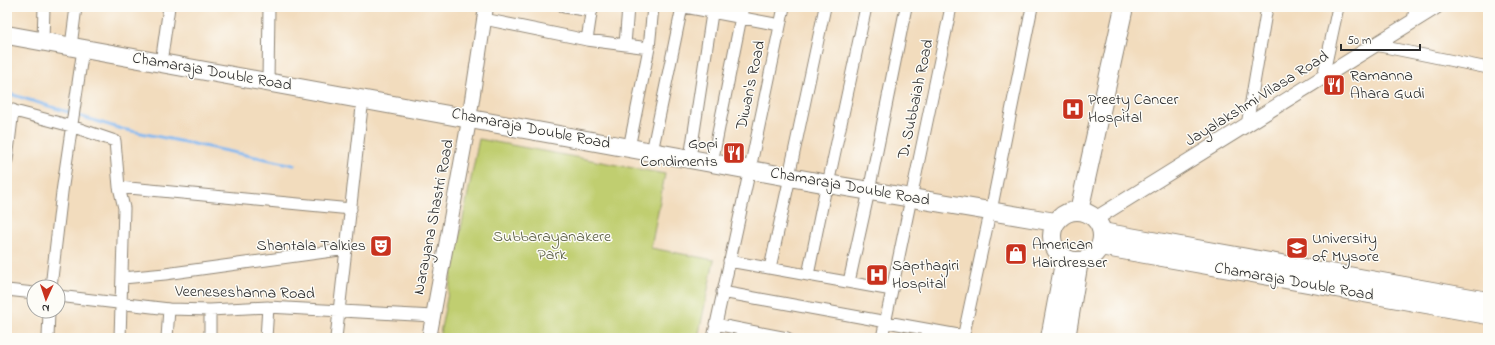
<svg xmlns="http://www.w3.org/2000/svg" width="1495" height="345" font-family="'Indie Flower',sans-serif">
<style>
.green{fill:#c0ce70;stroke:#767c4e}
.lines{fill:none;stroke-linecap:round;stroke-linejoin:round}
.stream{stroke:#81b7f0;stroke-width:3}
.minor-casing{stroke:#8e8474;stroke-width:13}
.tertiary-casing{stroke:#8e8474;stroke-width:16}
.secondary-casing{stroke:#8e8474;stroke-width:18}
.primary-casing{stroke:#8e8474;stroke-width:20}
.minor{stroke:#fff;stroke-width:11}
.tertiary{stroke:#fff;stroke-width:14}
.secondary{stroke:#fff;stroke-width:16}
.primary{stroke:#fff;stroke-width:18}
.labels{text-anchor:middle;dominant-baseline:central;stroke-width:3;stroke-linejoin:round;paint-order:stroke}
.street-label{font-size:16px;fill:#2b2b2b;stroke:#fdfcf7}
.poi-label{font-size:16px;fill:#2b2b2b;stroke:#fdfcf7;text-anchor:start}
.park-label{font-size:16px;fill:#585c40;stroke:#fdfcf7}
</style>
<rect width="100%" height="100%" fill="#fdfcf7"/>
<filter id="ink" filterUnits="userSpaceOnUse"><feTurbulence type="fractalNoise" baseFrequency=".025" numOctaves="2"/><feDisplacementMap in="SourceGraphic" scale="8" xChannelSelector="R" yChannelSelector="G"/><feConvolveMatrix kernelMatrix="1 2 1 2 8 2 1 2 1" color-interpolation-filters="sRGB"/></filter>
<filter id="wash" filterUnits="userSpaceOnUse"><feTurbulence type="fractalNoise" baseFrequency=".012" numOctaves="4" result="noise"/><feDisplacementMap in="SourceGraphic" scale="16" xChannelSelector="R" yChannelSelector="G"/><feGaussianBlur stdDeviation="0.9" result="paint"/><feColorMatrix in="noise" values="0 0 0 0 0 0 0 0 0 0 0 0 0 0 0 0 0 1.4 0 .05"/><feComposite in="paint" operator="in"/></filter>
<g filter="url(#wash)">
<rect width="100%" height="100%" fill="#f2dcbd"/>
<!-- green -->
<path class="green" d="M479,139L665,174L651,248L714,260L698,338H439Z"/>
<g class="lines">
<!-- stream -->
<path class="stream" d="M7,93L71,113
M76,115L122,129L294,165"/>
</g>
</g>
<g filter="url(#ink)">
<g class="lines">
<!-- minor casing -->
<g class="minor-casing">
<path id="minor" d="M564,7L592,11
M685,7L780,25
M484,19L587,40L649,48
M1413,22L1415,7
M587,40L592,7
M43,41L44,7
M625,45L628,7
M1375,45L1488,68
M71,46L76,7
M161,63L169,7
M1323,77L1338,7
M268,82L269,7
M7,109L71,126L115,141L119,187L124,208L120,338
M1247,125L1267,7
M629,148L649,48L653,7
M652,152L682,7
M690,158L713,7
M7,160L13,110
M712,163L743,7
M750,169L784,7
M789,176L825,7
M828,184L866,7
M119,187L351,209
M869,191L906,7
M911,198L951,7
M991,211L1032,7
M729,261L892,290
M770,268L788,186
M808,275L825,192
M123,278L165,274L347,249
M849,282L867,200
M51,287L62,192L82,56
M7,290L34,293
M722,292L964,336
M58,296L169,309L210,310L268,307L433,316
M715,324L787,338
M48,338L49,311
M167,338L169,309
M210,338V310
M266,338L268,307
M336,338L362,107
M713,338L748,178
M882,338L909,208
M963,338L988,222"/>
</g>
<!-- tertiary casing -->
<g class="tertiary-casing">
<path id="tertiary" d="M1095,219L1436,7
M429,338L468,126L486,7"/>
</g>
<!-- secondary casing -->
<g class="secondary-casing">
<path id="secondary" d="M1102,231L1488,300
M1100,247L1488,316"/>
</g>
<!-- primary casing -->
<g class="primary-casing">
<path id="primary" d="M7,35L828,184L1055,222
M1052 236a25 25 0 1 1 50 0a25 25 0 1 1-50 0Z
M1079,211L1124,7
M1050,338L1065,258
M1066,338L1079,261"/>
</g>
<!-- minor -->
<use href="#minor" class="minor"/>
<!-- tertiary -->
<use href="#tertiary" class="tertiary"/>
<!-- secondary -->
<use href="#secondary" class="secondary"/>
<!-- primary -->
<use href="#primary" class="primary"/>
</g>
</g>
<!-- icons -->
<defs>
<g id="restaurant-square" transform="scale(1.15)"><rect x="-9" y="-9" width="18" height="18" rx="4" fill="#c8321e" stroke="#fdfcf7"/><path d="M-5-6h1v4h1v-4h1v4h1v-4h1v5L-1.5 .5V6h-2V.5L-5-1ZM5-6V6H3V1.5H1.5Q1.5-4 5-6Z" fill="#fff"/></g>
<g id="hospital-square" transform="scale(1.15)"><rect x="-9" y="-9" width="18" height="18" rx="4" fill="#c8321e" stroke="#fdfcf7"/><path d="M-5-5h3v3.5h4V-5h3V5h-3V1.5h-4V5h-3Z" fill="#fff"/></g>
<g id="theatre-square" transform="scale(1.15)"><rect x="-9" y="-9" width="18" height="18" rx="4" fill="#c8321e" stroke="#fdfcf7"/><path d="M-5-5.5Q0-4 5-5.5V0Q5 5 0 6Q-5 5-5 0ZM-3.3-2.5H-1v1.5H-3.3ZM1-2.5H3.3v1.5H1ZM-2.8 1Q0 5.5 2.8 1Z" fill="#fff"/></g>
<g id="university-square" transform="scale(1.15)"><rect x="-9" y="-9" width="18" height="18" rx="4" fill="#c8321e" stroke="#fdfcf7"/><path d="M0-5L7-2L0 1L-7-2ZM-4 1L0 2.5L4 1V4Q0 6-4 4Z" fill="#fff"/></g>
<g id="shop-square" transform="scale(1.15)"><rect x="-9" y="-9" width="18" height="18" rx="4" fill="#c8321e" stroke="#fdfcf7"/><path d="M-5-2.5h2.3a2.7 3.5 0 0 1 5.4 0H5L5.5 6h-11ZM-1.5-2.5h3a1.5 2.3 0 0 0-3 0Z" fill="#fff"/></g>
</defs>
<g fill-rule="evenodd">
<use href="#restaurant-square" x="1334" y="85"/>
<use href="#hospital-square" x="1073" y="109"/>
<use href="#restaurant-square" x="734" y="153"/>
<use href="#theatre-square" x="381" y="246"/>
<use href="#university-square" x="1297" y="248"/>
<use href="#shop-square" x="1016" y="254"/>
<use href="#hospital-square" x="877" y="275"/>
</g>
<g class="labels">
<!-- street labels -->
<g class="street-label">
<text transform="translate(212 72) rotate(10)">Chamaraja Double Road</text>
<text transform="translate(751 85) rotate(-78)">Diwan's Road</text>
<text transform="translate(916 99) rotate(-78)">D. Subbaiah Road</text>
<text transform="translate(1257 99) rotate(-32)">Jayalakshmi Vilasa Road</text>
<text transform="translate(531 129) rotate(11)">Chamaraja Double Road</text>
<text transform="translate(850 187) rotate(10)">Chamaraja Double Road</text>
<text transform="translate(434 217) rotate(-79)">Narayana Shastri Road</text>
<text transform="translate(1294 282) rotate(10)">Chamaraja Double Road</text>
<text transform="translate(245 293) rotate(1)">Veeneseshanna Road</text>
</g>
<!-- poi labels -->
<g class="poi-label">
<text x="1350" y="76">Ramanna<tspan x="1350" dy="18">Ahara Gudi</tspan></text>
<text x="1088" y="100">Preety Cancer<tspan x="1088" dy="18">Hospital</tspan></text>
<text x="718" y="144" text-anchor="end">Gopi<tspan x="718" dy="18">Condiments</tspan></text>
<text x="1312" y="239">University<tspan x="1312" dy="18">of Mysore</tspan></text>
<text x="1032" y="245">American<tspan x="1032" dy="18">Hairdresser</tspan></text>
<text x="366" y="246" text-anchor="end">Shantala Talkies</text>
<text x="892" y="266">Sapthagiri<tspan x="892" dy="18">Hospital</tspan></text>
</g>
<!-- park labels -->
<g class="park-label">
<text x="552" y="237">Subbarayanakere<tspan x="552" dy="18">Park</tspan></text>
</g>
</g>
<!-- margin -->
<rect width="1495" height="345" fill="none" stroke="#fdfcf7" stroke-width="24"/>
<!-- north arrow -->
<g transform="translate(46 299) rotate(183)"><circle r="19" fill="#fdfcf7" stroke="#a9a8a5"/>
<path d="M0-3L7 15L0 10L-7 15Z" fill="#c8321e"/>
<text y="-6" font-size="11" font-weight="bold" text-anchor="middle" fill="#2b2b2b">N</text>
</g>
<!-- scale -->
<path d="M1341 44v6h79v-6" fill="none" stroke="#2b2b2b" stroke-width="2"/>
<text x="1347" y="44" font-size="12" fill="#2b2b2b" stroke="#fdfcf7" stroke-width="3" paint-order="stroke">50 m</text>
</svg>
